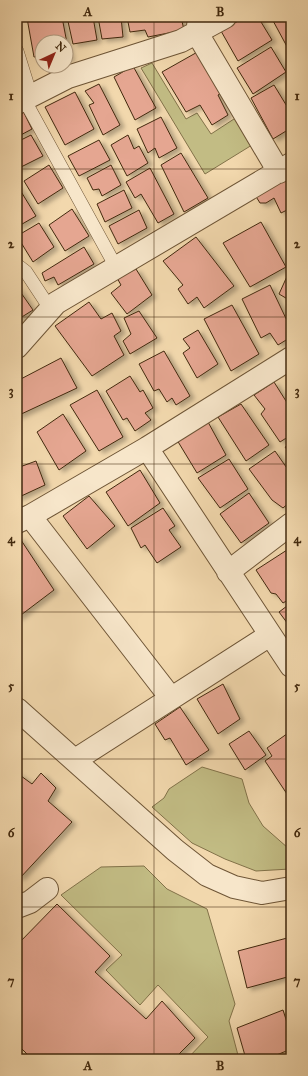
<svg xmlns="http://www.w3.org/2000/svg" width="308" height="1076" font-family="'IM FELL Great Primer',serif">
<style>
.green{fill:#c2bc84;stroke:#827249}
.building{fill:#e5a691;stroke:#42290e;filter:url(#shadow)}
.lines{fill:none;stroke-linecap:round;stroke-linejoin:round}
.service-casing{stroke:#6e5536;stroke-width:14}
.minor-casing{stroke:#6e5536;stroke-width:24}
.service{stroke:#f7e6ca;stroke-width:13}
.minor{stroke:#f7e6ca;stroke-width:22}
.grid{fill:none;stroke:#42290e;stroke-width:1;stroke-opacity:0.55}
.neatline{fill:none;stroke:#42290e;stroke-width:1.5}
.grid-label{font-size:13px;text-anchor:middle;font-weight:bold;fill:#42290e}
</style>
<defs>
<filter id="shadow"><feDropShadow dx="4.5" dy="2.5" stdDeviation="2" flood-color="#0004"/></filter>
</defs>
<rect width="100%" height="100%" fill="#f2d8ad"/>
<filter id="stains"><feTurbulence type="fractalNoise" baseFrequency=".005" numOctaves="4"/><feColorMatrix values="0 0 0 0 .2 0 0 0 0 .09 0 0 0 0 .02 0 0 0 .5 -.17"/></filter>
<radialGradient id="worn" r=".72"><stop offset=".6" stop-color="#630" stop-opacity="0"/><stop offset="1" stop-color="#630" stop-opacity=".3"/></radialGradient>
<!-- green -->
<path class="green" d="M152,63L186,119L197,113L211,134L237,117L252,145L205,174L141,68Z
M202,767L242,779L249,803L263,826L288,848L291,846L290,869L256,871L225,859L192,843L152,807L164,798L169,789Z
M144,866L167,889L207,909L235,1004L229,1021L239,1059H187L208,1037L158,985L140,1005L106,970L122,955L61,895L101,867Z"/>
<!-- building -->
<path class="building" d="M34,17H62L70,59L66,60V42H42V61L41,56L34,57L27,18Z
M67,17H93L97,40L73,44Z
M98,17H121L123,37L102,39Z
M127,17H181L184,30L148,37L145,30L130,32Z
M245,17H258L272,40L238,61L221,31Z
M271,17H291V54Z
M271,47L286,72L253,94L237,68Z
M201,50L225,91L218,95L228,115L212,125L200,105L186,112L162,72Z
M133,66L156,108L135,120L114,77Z
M99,84L120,125L103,135L89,105L94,103L85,91Z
M274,85L291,113V128L273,139L251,98Z
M75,92L94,129L65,145L45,107Z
M23,111L32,129L17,137V115Z
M161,117L177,148L159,158L155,148L148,153L137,129Z
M31,135L43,156L17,169V142Z
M128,135L134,149L139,146L148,163L127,176L111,145Z
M99,140L110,160L79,176L68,156Z
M181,153L208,198L184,212L161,165Z
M49,165L63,188L38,204L24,181Z
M111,165L121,185L102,196L99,189L93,190L87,178Z
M150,168L174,214L158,223L141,194L135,198L126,182Z
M291,178V208L281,213L274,198L266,203H260L255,195Z
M17,185L36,216L17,227Z
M124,190L132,208L105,222L97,204Z
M72,209L89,236L65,251L49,225Z
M139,210L147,228L118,244L109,226Z
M261,222L286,267L250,287L223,243Z
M39,223L54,247L33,262L17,236Z
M196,237L234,286L204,308L197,297L188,304L178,289L183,285L163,261Z
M84,247L94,264L58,285L54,277L45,281L42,273Z
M136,269L152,295L127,314L111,293L121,285L117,278Z
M289,272L291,273V301L279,294Z
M270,285L291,329V337L278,345L270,333L261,338L242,299Z
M17,287L33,310L17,320Z
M89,302L101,319L112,313L121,331L114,336L124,355L92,376L55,326Z
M232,305L259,354L231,371L204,319Z
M139,311L157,338L130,354L123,341L131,334L124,318Z
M198,330L218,364L197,378L183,353L190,348L183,339Z
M164,351L190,396L176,405L172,398L167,402L159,389L154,391L139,364Z
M61,358L77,388L17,416V381Z
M130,376L140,392L143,390L153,408L145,413L151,420L135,431L127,418L123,420L106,391Z
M274,382L291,409V435L280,442L261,414L265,409L254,395Z
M97,390L123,437L99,451L70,405Z
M241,404L269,445L246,461L218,417Z
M63,414L86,451L59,470L37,432Z
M208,422L226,455L197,473L177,440Z
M291,444V455L285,447Z
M275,451L291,474V501L283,508L272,500L249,469Z
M229,459L248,489L220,508L198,478Z
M36,461L45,485L17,498V468Z
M140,470L160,503L128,526L106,492Z
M249,493L269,523L241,543L220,514Z
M89,496L115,526L87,549L63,516Z
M163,508L175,526L169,530L181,547L157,563L145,545L141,548L131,528Z
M19,537L54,590L17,618V538Z
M287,550L291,557V598L283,603L276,594L271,593L256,570Z
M291,603V628L279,612Z
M223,684L240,719L218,734L197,699Z
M180,707L209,750L186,765L170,738L165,740L155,724Z
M249,731L266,755L245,770L229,744Z
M291,731V800L265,761L272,756L267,748Z
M17,773L32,784L41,773L56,788L48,801L72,822L20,878L17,876Z
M57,904L110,956L95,972L146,1019L162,1001L195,1038L174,1059H32L17,1044V945Z
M291,937V976L247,988L238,951Z
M283,1010L291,1035V1049L267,1059H246L237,1028Z"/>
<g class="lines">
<!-- service casing -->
<g class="service-casing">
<path id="service" d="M17,51L31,96
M24,99L116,267
M17,265L26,272L51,310"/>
</g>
<!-- minor casing -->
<g class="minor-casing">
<path id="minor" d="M199,19L197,33L279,172
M17,103L68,77L181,41L225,17
M17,347L56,303L291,164
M147,448L291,666
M30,516L171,698
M17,522L30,516L147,448L291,358
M228,572L291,524
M17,709L175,850L207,875L234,887L262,893L291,888
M75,760L270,635
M17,907L30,902L47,889"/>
</g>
<!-- service -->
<use href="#service" class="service"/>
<!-- minor -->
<use href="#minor" class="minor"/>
</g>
<!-- grid -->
<path class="grid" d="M154,17V1059M17,169H291M17,317H291M17,464H291M17,612H291M17,759H291M17,907H291"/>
<!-- margin -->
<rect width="308" height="1076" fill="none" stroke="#f2d8ad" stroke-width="44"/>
<!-- north arrow -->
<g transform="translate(54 54) rotate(44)"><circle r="19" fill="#f7e6ca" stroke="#af9a7f"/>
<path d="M0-3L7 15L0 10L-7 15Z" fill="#8f2418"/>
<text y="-6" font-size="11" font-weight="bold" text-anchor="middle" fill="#42290e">N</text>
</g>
<rect x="22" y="22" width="264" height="1032" class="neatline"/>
<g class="grid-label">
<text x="88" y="16">A</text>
<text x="220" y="16">B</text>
<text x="11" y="100">1</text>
<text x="297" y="100">1</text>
<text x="11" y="248">2</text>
<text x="297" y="248">2</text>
<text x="11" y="395">3</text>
<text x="297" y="395">3</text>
<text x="11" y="543">4</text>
<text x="297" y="543">4</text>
<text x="11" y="690">5</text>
<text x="297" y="690">5</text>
<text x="11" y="837">6</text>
<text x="297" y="837">6</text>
<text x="11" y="985">7</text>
<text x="297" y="985">7</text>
<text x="88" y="1070">A</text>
<text x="220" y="1070">B</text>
</g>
<rect width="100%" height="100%" filter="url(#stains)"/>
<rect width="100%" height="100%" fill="url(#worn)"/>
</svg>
